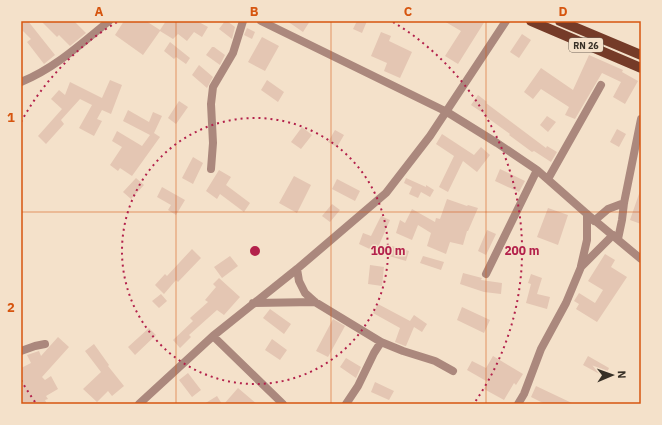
<svg xmlns="http://www.w3.org/2000/svg" width="662" height="425" font-family="'IBM Plex Sans',sans-serif">
<style>
.building{fill:#e4c6b3}
.lines{fill:none;stroke-linecap:round;stroke-linejoin:round}
.street{stroke:#ab887d;stroke-width:8}
.primary{stroke:#753b28;stroke-width:10}
.grid{fill:none;stroke:#d6550f;stroke-width:1;stroke-opacity:0.55}
.ring{fill:none;stroke:#b3214b;stroke-width:2;stroke-dasharray:2 4}
.labels{text-anchor:middle;dominant-baseline:central;stroke-width:3;stroke-linejoin:round;paint-order:stroke}
.shield{fill:#f4e1ca;stroke:#706558;stroke-width:1}
.shield-label{font-size:9px;font-weight:bold;fill:#373027}
.centre{fill:#b3214b;stroke:#f4e1ca;stroke-width:2}
.ring-label{font-size:12px;text-anchor:middle;font-weight:bold;fill:#b3214b;stroke:#f4e1ca;stroke-width:3;stroke-linejoin:round;paint-order:stroke}
.neatline{fill:none;stroke:#d6550f;stroke-width:1.5}
.grid-label{font-size:13px;text-anchor:middle;font-weight:bold;fill:#d6550f}
</style>
<rect width="100%" height="100%" fill="#f4e1ca"/>
<!-- building -->
<path class="building" d="M24,21H28L55,55L44,64L27,42L31,39L21,29V24Z
M41,21H74L86,33L70,46L59,35L57,37Z
M124,21H146L160,30L166,21H197L208,27L202,37L194,32L187,41L178,34L173,39L160,31L143,55L115,35Z
M225,21H227L235,27L232,39L219,29Z
M287,21H310L303,32Z
M357,21H367L362,33L353,29Z
M444,21H485L458,64L445,56L461,31Z
M247,28L255,32L252,39L244,35Z
M381,32L391,36L389,41L412,52L400,78L384,71L387,63L371,56Z
M522,34L531,40L519,58L510,52Z
M262,37L279,46L265,71L248,62Z
M170,42L190,58L186,64L176,57L174,59L164,51Z
M212,47H214L225,55L220,65L206,55Z
M589,55L623,70L622,72L638,81L625,104L613,97L621,82L602,73L575,119L565,115L569,107L541,89L533,99L524,92L541,68L573,90Z
M199,65L213,77L207,88L192,75Z
M110,80L122,85L111,114L102,110L97,119L102,121L94,136L79,128L92,105L80,99L61,120L64,124L46,144L38,136L62,109L51,99L59,90L65,95L70,82L102,98Z
M267,80L284,92L278,102L261,90Z
M478,95L487,102L486,103L546,148L547,146L557,152L551,162L534,151L532,152L509,135L510,134L485,116L486,115L471,105Z
M179,101L188,107L176,124L168,118Z
M128,110L149,122L153,112L162,116L154,133L160,137L132,176L120,168L118,171L110,165L122,147L112,141L117,131L142,146L150,135L123,121Z
M547,116L556,122L548,132L540,125Z
M302,127L312,135L301,149L291,142Z
M617,129L626,134L619,147L610,142Z
M335,130L344,135L337,147L328,142Z
M442,134L474,155L481,147L490,155L477,172L463,161L448,192L439,187L454,156L436,144Z
M193,157L203,163L193,184L182,178Z
M500,169L525,181L519,192L495,181Z
M219,170L231,177L226,185L250,203L244,212L220,194L217,199L206,191Z
M294,176L311,185L297,213L279,203Z
M136,178L144,185L131,199L123,192Z
M406,178L426,187V185L434,190L430,197L421,192L418,198L409,194L412,187L404,183Z
M337,179L360,191L355,201L332,189Z
M162,187L185,200L176,215L168,210L171,205L157,197Z
M640,191H641V224L630,220Z
M447,199L467,206L468,205L478,208L468,231H467L463,245L450,242L446,254L427,246L431,233L418,225L412,240L396,233L400,220L405,223L412,209L435,222L436,218L440,219Z
M332,204L340,210L330,222L322,216Z
M548,208L568,215L558,245L537,237Z
M381,216L390,220L376,252L359,244L363,233L371,236Z
M487,230L496,234L486,255L478,251Z
M392,246L409,251L406,261L389,256Z
M192,249L201,258L178,282L176,280L164,294L155,285L165,274L167,276Z
M605,254L615,260L611,267L627,277L597,322L576,309L579,304L574,301L579,293L595,303L603,290L588,281Z
M230,256L238,266L222,278L214,267Z
M423,256L444,262L441,270L420,263Z
M370,265L384,267L382,286L368,284Z
M463,273L482,278L481,280L502,283L501,294L484,292L460,284Z
M531,274L542,278L537,294L550,297L547,309L526,303L531,284L528,283Z
M219,278L240,297L224,315L217,310L189,335L191,337L180,348L173,340L193,321L190,318L208,302L205,300L216,287L213,284Z
M161,294L167,301L159,308L152,301Z
M378,304L410,321L414,315L427,324L422,332L414,327L406,346H405L395,342L400,328L373,313Z
M462,307L490,320L484,333L457,320Z
M270,309L291,324L284,334L263,318Z
M333,319L345,326L328,357L316,351Z
M149,328L156,335L135,355L128,347Z
M58,337L69,347L42,377L45,380L51,376L58,389L46,396L48,399L45,400L47,404H21V368L31,363L27,355L39,351L41,356Z
M272,339L287,350L280,360L265,350Z
M94,344L109,365L108,366L124,386L112,396L108,391L97,402L83,389L101,372L85,351Z
M493,356L523,374L516,385L514,383L504,400L484,389L488,382L467,370L472,361L486,368Z
M588,356L609,368L605,377L583,365Z
M346,358L361,367L356,378L340,367Z
M188,373L201,390L192,397L179,380Z
M375,382L394,391L389,400L371,392Z
M536,386L574,404H545L531,397Z
M238,388L257,404H224Z
M217,396L222,404H204Z"/>
<g class="lines">
<!-- street -->
<path class="street" d="M261,21L447,112L497,143L537,170L587,214L641,259
M21,82C55,68 81,44 109,21
M211,169L213,143L211,104L213,87L233,53L243,21
M548,179L601,85
M594,221L608,209L624,203
M618,239L622,220L624,203L641,119
M581,266L587,240V214
M297,269L299,281L305,293L315,302L381,342L403,351L435,361L453,371
M486,274L537,170
M253,303L315,302
M213,336L283,404
M21,351L35,346L45,344
M139,404L213,336L297,269L386,193L430,136L506,21
M346,404L358,386L374,353L381,342
M518,404L524,394L541,349L566,303L581,267L613,235"/>
<!-- primary -->
<path class="primary" d="M531,21L641,68
M560,21L641,55"/>
</g>
<!-- grid -->
<path class="grid" d="M176,21V404M331,21V404M486,21V404M21,212H641"/>
<!-- distance rings -->
<g class="ring">
<circle cx="255" cy="251" r="133"/>
<path d="M35 402A267 267 0 0 1 21 380M21 122A267 267 0 0 1 117 22M393 22A267 267 0 0 1 475 402"/>
</g>
<g class="labels">
<!-- shield labels -->
<rect class="shield" x="569" y="38" width="34" height="14" rx="3"/>
<g class="shield-label">
<text x="586" y="45">RN 26</text>
</g>
</g>
<circle cx="255" cy="251" r="6" class="centre"/>
<g class="ring-label">
<text x="388" y="255">100 m</text>
<text x="522" y="255">200 m</text>
</g>
<!-- border -->
<rect width="662" height="425" fill="none" stroke="#f4e1ca" stroke-width="44"/>
<!-- north arrow -->
<g transform="translate(612 375) rotate(88)" stroke="#f4e1ca" stroke-width="3" paint-order="stroke">
<path d="M0-3L7 15L0 10L-7 15Z" fill="#373027"/>
<text y="-6" font-size="11" font-weight="bold" text-anchor="middle" fill="#373027">N</text>
</g>
<rect x="22" y="22" width="618" height="381" class="neatline"/>
<g class="grid-label">
<text x="99" y="16">A</text>
<text x="254" y="16">B</text>
<text x="408" y="16">C</text>
<text x="563" y="16">D</text>
<text x="11" y="122">1</text>
<text x="11" y="312">2</text>
</g>
</svg>
